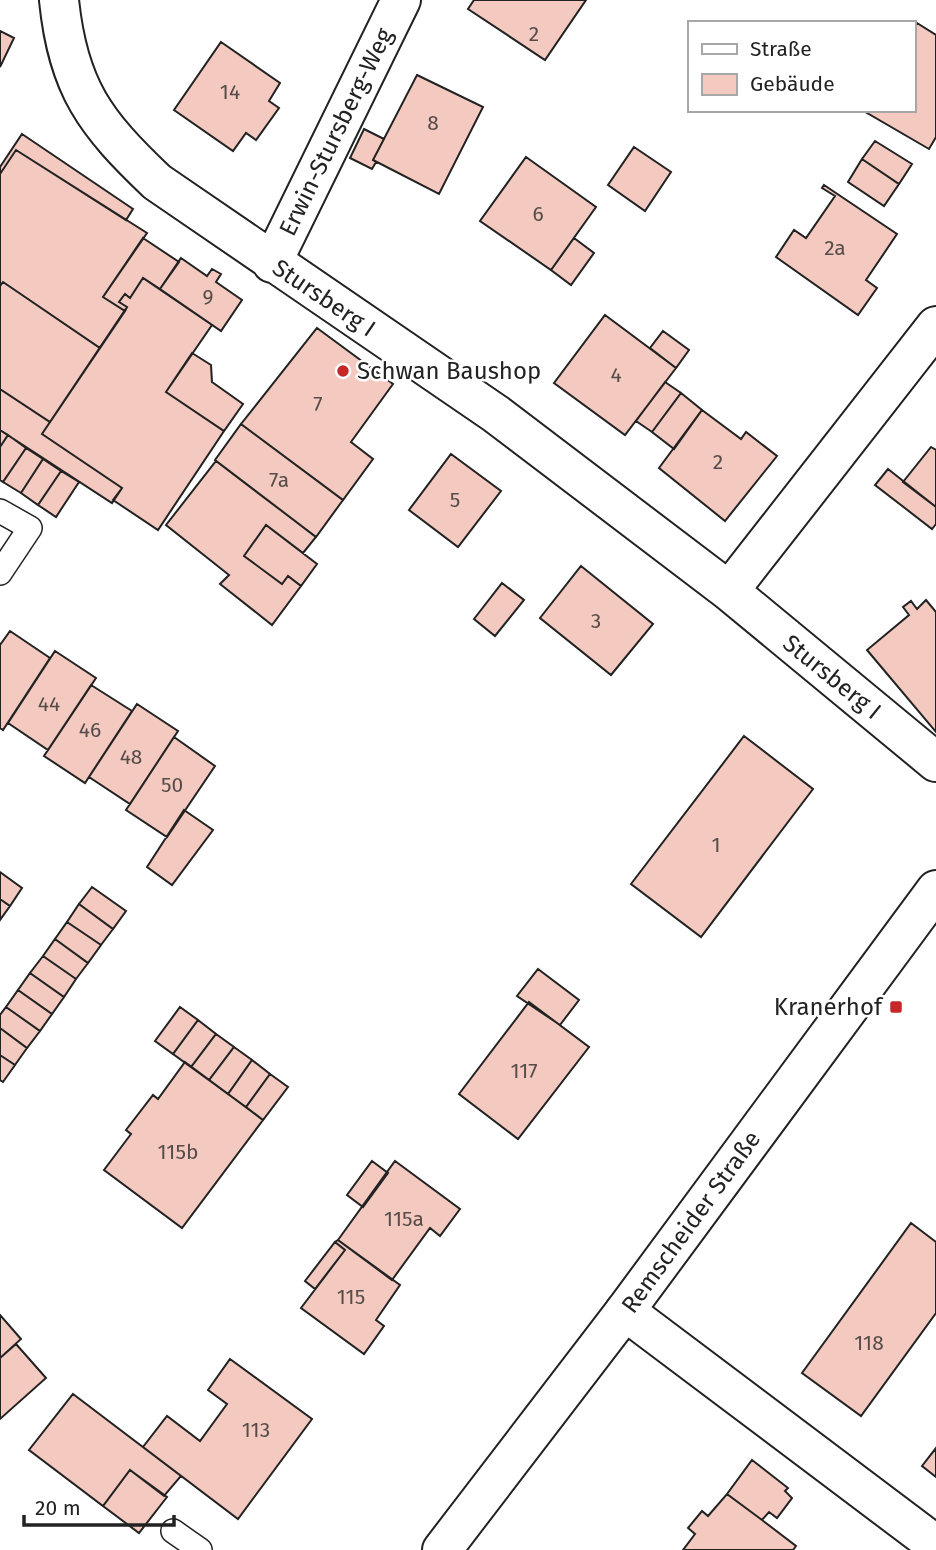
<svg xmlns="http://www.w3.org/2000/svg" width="936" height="1550" font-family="'Fira Sans',sans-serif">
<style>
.building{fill:#f3c9c0;stroke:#222;stroke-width:2}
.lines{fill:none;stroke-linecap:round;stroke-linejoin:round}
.lane-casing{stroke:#222;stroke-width:26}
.street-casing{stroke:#222;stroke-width:42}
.secondary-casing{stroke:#222;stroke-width:42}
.lane{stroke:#fff;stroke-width:23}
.street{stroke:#fff;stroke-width:38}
.secondary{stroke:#fff;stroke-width:38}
.poi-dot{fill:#c62828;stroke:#fff;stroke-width:2.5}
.labels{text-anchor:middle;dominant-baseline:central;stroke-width:5;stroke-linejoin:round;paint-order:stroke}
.number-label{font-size:21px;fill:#564c4a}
.street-label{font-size:24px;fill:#222;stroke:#fff}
.poi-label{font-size:24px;fill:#222;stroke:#fff;text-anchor:start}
</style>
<rect width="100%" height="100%" fill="#fff"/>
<!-- building -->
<path class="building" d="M474,0H586L545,60L468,9Z
M917,23L936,35V137L929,149L862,110H913V29Z
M0,31L14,38L0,67Z
M221,42L280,83L269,101L279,108L256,140L246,133L233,151L174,110Z
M417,75L483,107L439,194L373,160Z
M364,129L384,139L373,160L376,162L372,169L350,158Z
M22,134L133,209L126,220L16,150L0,174V167Z
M875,141L912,164L899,184L862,159Z
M634,147L671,172L645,211L608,185Z
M16,150L147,233L103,297L125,311L100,348L3,282L0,286V174Z
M526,157L596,207L551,270L480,221Z
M862,159L899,184L884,206L848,182Z
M824,185L897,234L866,280L877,288L858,315L776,257L794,230L806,238L835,196L822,188Z
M143,238L179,262L160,289L143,278L130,298L125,294L119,302L127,307L125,311L103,297Z
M574,238L594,253L571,285L551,270Z
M181,258L207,276L212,269L221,274L216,282L242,300L221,331L160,289Z
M143,278L212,325L166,392L224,431L158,530L113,500L122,488L42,434L127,307L119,302L125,294L130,298Z
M3,282L100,348L50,422L0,389V286Z
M605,315L676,368L625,435L554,383Z
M317,328L393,384L351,442L373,459L343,500L241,424Z
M663,331L689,350L676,368L650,348Z
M192,353L211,365L212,382L243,404L224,431L166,392Z
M665,382L681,393L652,432L636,421Z
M0,389L50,422L42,434L122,488L112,503L0,430Z
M681,393L702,410L674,449L652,432Z
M702,410L741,439L746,432L777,456L725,521L659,468Z
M241,424L343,500L316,537L215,460Z
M0,430L8,435L0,447Z
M8,435L26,448L3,482L0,480V447Z
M931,447L936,450V507L903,482Z
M26,448L43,459L21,493L3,482Z
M451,454L501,491L458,547L409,510Z
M43,459L61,471L38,505L21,493Z
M216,461L316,537L303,553L266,525L244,556L282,584L288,576L301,586L272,625L220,584L229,575L166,525Z
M888,469L936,507V524L932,529L875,485Z
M61,471L79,482L56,517L38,505Z
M266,525L317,564L301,586L288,576L282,584L244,556Z
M581,566L653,624L611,675L540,618Z
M502,583L524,600L495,636L474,619Z
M926,600L936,612V732L867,650L909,615L903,607L911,601L917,609Z
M10,631L50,658L3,730L0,728V645Z
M55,651L96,678L48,750L8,723Z
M91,685L132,711L85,783L44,756Z
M137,704L178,731L130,804L89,777Z
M744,736L813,789L701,937L631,884Z
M174,737L215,766L167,837L126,810Z
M184,810L213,830L172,885L147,867Z
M0,872L22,888L10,906L0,899Z
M92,887L126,911L113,929L79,904Z
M0,899L10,906L0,920Z
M79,904L113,929L101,945L67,922Z
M67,922L101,945L88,963L55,939Z
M55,939L88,963L76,979L43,956Z
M43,956L76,979L64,997L30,973Z
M538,969L579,1000L560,1025L517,996Z
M30,973L64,997L52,1014L18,990Z
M18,990L52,1014L40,1031L6,1007Z
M529,1002L589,1047L518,1139L459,1094Z
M6,1007L40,1031L27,1048L0,1028V1015Z
M180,1007L198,1020L173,1054L155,1041Z
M198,1020L216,1034L191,1067L173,1054Z
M0,1028L27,1048L15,1065L0,1055Z
M216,1034L234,1047L209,1080L191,1067Z
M234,1047L252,1060L228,1094L209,1080Z
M0,1055L15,1065L3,1082L0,1080Z
M252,1060L270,1074L246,1107L228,1094Z
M185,1062L263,1120L182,1228L104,1170L131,1134L126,1130L153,1095L158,1099Z
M270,1074L288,1087L263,1120L246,1107Z
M372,1161L388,1173L363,1207L347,1195Z
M395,1161L460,1209L440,1236L430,1228L392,1280L338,1240Z
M911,1223L936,1242V1313L861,1416L802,1373Z
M338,1240L400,1285L376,1320L384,1326L364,1354L301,1308L345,1250L335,1242Z
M335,1242L345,1250L315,1289L305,1281Z
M0,1315L21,1339L0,1358Z
M16,1344L46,1378L0,1419V1358Z
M230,1359L312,1419L238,1519L143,1447L167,1416L200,1441L227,1404L208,1390Z
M73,1394L181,1476L164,1496L130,1470L103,1506L29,1450Z
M936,1448V1477L922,1466Z
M752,1460L788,1488L785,1491L792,1498L777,1518L769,1512L762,1520L727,1494Z
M130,1470L167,1497L139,1533L103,1506Z
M727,1494L762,1520L796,1546L793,1550H683L695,1534L688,1528L702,1511L708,1516Z"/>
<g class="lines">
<!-- lane casing -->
<g class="lane-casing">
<path id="lane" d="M0,511L30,528L0,573
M173,1531L200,1550"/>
</g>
<!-- street casing -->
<g class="street-casing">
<path id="street" d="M59,0C68,88 95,123 157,182L496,414L729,591L936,762
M272,263L401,0
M729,591L936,326
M625,1311L936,1545"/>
</g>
<!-- secondary casing -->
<g class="secondary-casing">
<path id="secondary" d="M442,1550L625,1311L936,890"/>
</g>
<!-- lane -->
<use href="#lane" class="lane"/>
<!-- street -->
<use href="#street" class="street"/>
<!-- secondary -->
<use href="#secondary" class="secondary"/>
</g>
<!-- markers -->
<g class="poi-dot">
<circle cx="343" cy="371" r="7"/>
<rect x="889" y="1000" width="14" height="14" rx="3.5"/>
</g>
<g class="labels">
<!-- number labels -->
<g class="number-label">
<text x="534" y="34">2</text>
<text x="230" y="92">14</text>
<text x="433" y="123">8</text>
<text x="538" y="214">6</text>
<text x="835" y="248">2a</text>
<text x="208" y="297">9</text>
<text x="616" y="375">4</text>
<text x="318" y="404">7</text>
<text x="718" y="462">2</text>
<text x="279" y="480">7a</text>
<text x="455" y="500">5</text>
<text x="596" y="621">3</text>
<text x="49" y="704">44</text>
<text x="90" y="730">46</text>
<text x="131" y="757">48</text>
<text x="172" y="785">50</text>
<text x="716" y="845">1</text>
<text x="524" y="1071">117</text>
<text x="178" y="1152">115b</text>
<text x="404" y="1219">115a</text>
<text x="351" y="1297">115</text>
<text x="869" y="1343">118</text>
<text x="256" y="1430">113</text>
</g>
<!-- street labels -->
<g class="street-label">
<text transform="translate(336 132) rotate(-64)">Erwin-Stursberg-Weg</text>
<text transform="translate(324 298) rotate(34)">Stursberg I</text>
<text transform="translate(832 677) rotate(39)">Stursberg I</text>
<text transform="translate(691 1222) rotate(-54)">Remscheider Straße</text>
</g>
<!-- poi labels -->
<g class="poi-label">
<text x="357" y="371">Schwan Baushop</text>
<text x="882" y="1007" text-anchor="end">Kranerhof</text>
</g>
</g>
<!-- legend -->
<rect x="688" y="21" width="228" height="91" fill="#ffffff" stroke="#a7a7a7" stroke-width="2"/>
<rect x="702" y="44" width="35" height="10" fill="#ffffff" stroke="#a7a7a7" stroke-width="2"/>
<text x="750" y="56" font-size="21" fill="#222222">Straße</text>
<rect x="702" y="74" width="35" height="21" fill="#f3c9c0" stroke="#a7a7a7" stroke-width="2"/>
<text x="750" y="91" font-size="21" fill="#222222">Gebäude</text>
<!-- scale -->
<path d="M24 1515v10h150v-10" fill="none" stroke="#222222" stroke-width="3.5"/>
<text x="35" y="1515" font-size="21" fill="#222222" stroke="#ffffff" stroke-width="5" paint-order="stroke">20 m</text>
</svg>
